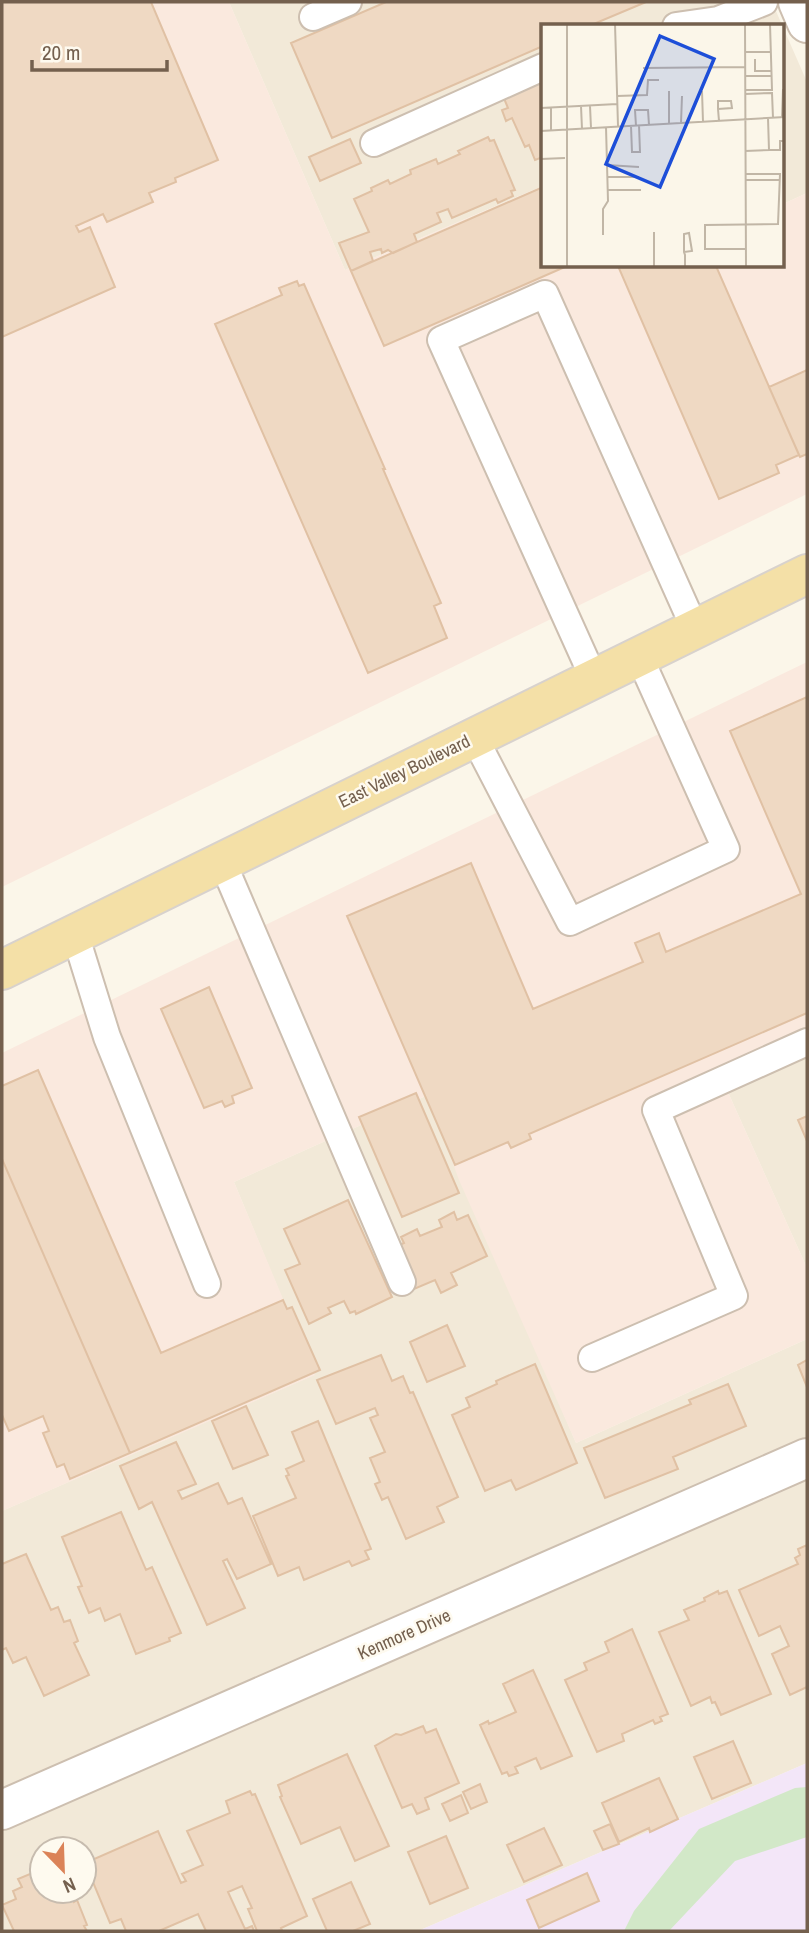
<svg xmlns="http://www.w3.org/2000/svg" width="809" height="1933" font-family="'Archivo Narrow',sans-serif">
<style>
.residential{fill:#f2e9d8;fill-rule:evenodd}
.commercial{fill:#fae9de}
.education{fill:#f3e6f8}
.green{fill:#d2e8c8}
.building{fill:#efd9c3;stroke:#e0c1a4;stroke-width:2}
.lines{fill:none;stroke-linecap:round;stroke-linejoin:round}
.lane-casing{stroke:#cdbfb0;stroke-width:30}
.street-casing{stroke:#cdbfb0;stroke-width:42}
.primary-casing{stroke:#d8d2cd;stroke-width:42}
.lane{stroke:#fff;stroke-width:26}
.street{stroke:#fff;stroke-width:38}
.primary{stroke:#f4e0a7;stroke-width:38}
.labels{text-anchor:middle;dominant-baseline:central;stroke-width:5;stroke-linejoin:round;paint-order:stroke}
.street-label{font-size:18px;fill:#74604e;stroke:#fefaef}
.inset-road{fill:none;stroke:#c1b6a6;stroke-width:2}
.view{fill:#1d4ed8;fill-opacity:0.15;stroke:#1d4ed8;stroke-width:3.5}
.inset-edge{fill:none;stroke:#74604e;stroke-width:3.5}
</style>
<rect width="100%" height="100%" fill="#fbf6e9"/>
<!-- residential -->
<path class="residential" d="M229,2H772L807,82V193L783,204V26H543V186L345,270Z
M807,1056V1268L727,1090Z
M428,1095L576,1443L807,1339V1763L418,1931H2V1511L314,1375L234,1182ZM42,1849H84V1891H42Z"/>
<!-- commercial -->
<path class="commercial" d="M2,2H229L345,270L543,186V266H783V204L807,193V494L2,887Z
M807,662V1056L727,1090L807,1268V1339L576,1443L459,1180L428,1095L234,1182L315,1375L2,1511V1053Z"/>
<!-- education -->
<path class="education" d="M807,1763V1931H418Z"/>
<!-- green -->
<path class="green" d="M807,1787V1837L735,1861L669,1931H624L634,1911L699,1829L795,1788Z"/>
<!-- building -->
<path class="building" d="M2,2H151L218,160L175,178L176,182L149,193L153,202L107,222L103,214L76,226L79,232L90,227L115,287L2,337Z
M386,2H646L589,26H543V46L332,138L291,43Z
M543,79V157L535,160L529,145L525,147L512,118L506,121L502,110L508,108L503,96Z
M488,137L490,141L494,140L515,190L511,191L513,196L498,203L496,199L452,218L448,209L437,213L441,222L414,234L417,242L393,253L388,250L382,253L381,249L370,252L373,261L351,271L339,243L369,232L354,199L372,191L371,188L388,180L390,184L411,174L410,170L436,159L438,164L460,154L458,151Z
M350,139L361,163L320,181L309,157Z
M543,187V266H567L384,346L351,271Z
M618,266H716L799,455L776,465L779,473L719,499Z
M297,281L299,286L304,284L385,469H383L441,603L434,606L447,638L368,673L215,324L282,295L279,288Z
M807,370V454L800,457L769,387Z
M807,697V1013L529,1134L531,1139L511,1148L508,1142L455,1165L347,916L471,863L533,1009L643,962L635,943L659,933L666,952L801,894L730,731Z
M209,987L252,1088L232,1096L234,1103L225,1107L222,1101L204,1108L161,1009Z
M38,1070L161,1353L283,1300L287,1309L292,1307L320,1370L130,1453L2,1159V1086Z
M416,1093L459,1193L402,1217L359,1117Z
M807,1116V1141L798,1120Z
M2,1159L130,1453L70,1479L64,1464L57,1467L43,1433L49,1431L43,1416L9,1431L2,1415Z
M348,1200L392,1297L356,1314L355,1311L350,1313L344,1301L328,1308L331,1313L309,1324L285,1270L300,1264L284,1229Z
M454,1212L457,1220L468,1215L487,1256L451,1273L457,1285L441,1293L435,1280L414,1289L395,1247L404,1243L401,1237L417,1229L420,1236L442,1227L439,1220Z
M447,1325L465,1366L427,1382L410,1342Z
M381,1355L392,1381L403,1376L410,1393L413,1392L458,1497L437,1507L444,1522L406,1539L388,1497L382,1500L375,1484L380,1482L370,1458L385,1452L370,1418L378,1415L375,1408L336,1424L317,1380Z
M807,1360V1387L798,1365Z
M535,1364L577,1463L516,1490L511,1480L485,1491L452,1415L470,1407L466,1398L497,1384L496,1381Z
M728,1384L746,1426L673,1457L678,1469L605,1498L584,1448L691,1404L689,1400Z
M246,1406L268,1455L233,1469L212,1421Z
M318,1421L371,1549L365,1551L369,1559L352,1566L349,1561L304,1580L299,1567L278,1576L253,1516L296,1498L286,1476L289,1475L286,1469L304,1461L292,1432Z
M176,1442L196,1484L178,1491L182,1499L218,1483L228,1504L242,1498L271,1564L237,1579L227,1559L223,1561L245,1608L207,1625L152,1502L139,1509L120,1466Z
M121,1512L146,1570L152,1567L181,1633L169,1638L170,1641L136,1654L120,1614L105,1621L100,1608L89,1613L78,1587L82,1586L62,1537Z
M807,1545V1687L790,1695L772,1654L789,1646L780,1626L759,1636L739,1590L798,1564L795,1558L800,1555L798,1549Z
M26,1554L51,1610L58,1607L64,1622L70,1620L78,1641L74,1643L89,1675L44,1696L26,1657L13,1663L6,1648L2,1650V1564Z
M718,1591L719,1594L727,1591L771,1694L721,1715L715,1702L712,1703L710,1697L691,1706L659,1632L689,1620L684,1610L705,1601L704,1598Z
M632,1629L668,1714L660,1717L662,1721L655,1724L653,1720L622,1734L624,1741L597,1752L565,1680L587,1670L584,1663L609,1652L605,1642Z
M533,1670L572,1756L541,1769L536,1758L515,1767L518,1773L509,1776L507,1772L502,1774L480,1725L488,1721L489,1724L516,1712L503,1684Z
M423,1726L426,1733L436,1729L459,1783L425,1798L429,1809L417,1814L412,1804L402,1808L375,1746L396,1734L401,1735Z
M733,1741L751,1783L712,1799L694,1757Z
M347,1754L389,1846L355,1861L340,1827L301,1844L280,1797L282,1796L278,1785Z
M659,1778L678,1819L650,1832L649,1828L619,1842L602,1803Z
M480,1784L487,1802L471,1809L463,1792Z
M250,1791L252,1795L255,1794L307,1916L281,1928L282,1930L278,1931H257L248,1909L252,1908L242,1886L228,1892L245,1929L252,1926L254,1931H206L198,1914L159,1931H126L121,1919L110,1923L85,1863L158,1831L181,1883L186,1881L182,1874L203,1865L187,1831L230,1813L226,1801Z
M461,1795L468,1813L450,1821L442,1804Z
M610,1824L619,1844L603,1850L594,1831Z
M544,1828L562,1865L524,1882L507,1845Z
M446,1836L468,1888L430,1904L408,1852Z
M42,1869V1891H69L74,1902L77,1900L87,1925L84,1926L87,1931H14L2,1905L16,1899L13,1891L22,1887L18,1879Z
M587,1873L599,1901L539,1928L527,1900Z
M351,1882L370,1924L353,1931H327L313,1899Z"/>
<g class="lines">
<!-- lane casing -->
<g class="lane-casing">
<path id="lane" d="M313,17L348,2
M676,26L718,20L764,2
M374,143L543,67
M594,679L441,340L545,294L695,629
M474,737L570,922L726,849L639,656
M222,861L402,1282
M75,934L107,1037L207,1284
M592,1358L734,1296L656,1110L807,1042"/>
</g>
<!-- street casing -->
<g class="street-casing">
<path id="street" d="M798,2L807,23
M2,1810L807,1458"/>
</g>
<!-- primary casing -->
<g class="primary-casing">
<path id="primary" d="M2,970L807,574"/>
</g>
<!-- lane -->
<use href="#lane" class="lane"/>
<!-- street -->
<use href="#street" class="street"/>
<!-- primary -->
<use href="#primary" class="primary"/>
</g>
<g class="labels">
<!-- street labels -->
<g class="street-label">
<text transform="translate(404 771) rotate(-26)">East Valley Boulevard</text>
<text transform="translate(404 1634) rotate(-24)">Kenmore Drive</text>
</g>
</g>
<!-- overview -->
<g transform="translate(541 24)">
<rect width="243" height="243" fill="#fbf6e9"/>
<path class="inset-road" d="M26,0V243M74,0L77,102M204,0L205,243M204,28H230M214,35V47H230M102,44L204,43M204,52H231M204,66H231L229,0M128,67V100M161,67L162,98M204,70L231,69L232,94M76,72L106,71L107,56H118M40,82L41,105M49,82L50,104M10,83V106M0,84L76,80M177,85L191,84L190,77H177V85L178,97M241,93L242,65M140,99L141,72M90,102L91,128H99L98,101M95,102L94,86H107L108,101M0,107L244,93M228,126H239V117H244M204,127L228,126L227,94M0,135L24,134M66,141L98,143M204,150H239L237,200L164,201V225H205M66,153H98M204,156H238M67,166H100M113,208V243M62,211V185L67,177L65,103M143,228L151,227L148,209L143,210V228L144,231V243"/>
<path class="view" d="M119,12L173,35L119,163L65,140Z"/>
<rect width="243" height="243" class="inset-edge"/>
</g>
<!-- border -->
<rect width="809" height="1933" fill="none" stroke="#74604e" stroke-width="7"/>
<!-- north arrow -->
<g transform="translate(63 1870) rotate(157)"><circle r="33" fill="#fefaef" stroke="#c7bcaf" stroke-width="2"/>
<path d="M0-5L12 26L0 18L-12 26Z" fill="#db8358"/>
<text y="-10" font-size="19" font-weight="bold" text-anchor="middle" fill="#74604e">N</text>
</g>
<!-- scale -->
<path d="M32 60v10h135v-10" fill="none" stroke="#74604e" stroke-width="3.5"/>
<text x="42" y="60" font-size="21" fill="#74604e" stroke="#fefaef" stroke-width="5" paint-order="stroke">20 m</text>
</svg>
